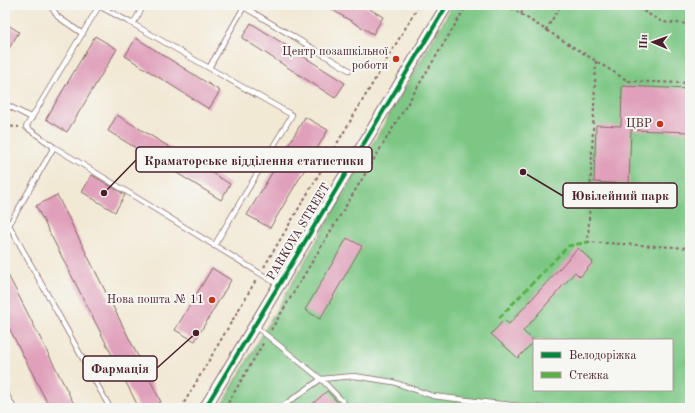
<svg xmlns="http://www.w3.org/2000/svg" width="695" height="413" font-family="'Old Standard TT',serif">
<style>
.green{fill:#7dc785;stroke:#647358;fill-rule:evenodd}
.building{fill:#e0a0bb}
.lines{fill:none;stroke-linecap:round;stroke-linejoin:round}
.service-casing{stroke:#856666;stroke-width:6}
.tertiary-casing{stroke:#856666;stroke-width:13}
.path{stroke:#856666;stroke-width:2;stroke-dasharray:3 3;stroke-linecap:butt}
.service{stroke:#fff;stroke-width:4.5}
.tertiary{stroke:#fff;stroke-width:11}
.quiet{stroke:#57b146;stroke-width:3;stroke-dasharray:6 3;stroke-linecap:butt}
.cycleway-casing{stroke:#f6f6f2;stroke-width:6}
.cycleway{stroke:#00873e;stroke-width:4}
.poi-dot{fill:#c8321e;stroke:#f6f6f2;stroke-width:1.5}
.labels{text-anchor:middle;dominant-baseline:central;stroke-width:4;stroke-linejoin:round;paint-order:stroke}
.poi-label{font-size:12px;fill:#4a1f2b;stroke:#f6f6f2;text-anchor:end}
.street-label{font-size:12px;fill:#4a1f2b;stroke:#f6f6f2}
.leader{fill:none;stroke:#4a1f2b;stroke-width:1.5}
.callout-dot{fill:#4a1f2b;stroke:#f6f6f2;stroke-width:1.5}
.callout{fill:#f6f6f2;stroke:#4a1f2b;stroke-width:1.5}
.callout-label{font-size:13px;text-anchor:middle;font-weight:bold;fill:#4a1f2b}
</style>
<rect width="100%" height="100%" fill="#f6f6f2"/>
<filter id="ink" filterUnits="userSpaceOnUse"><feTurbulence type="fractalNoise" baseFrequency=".025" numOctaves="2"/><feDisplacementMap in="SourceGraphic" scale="8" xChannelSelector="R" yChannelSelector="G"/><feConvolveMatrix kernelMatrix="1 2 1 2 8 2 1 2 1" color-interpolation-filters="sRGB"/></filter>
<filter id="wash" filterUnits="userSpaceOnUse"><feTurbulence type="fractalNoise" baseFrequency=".012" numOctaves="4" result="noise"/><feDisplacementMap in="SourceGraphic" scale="16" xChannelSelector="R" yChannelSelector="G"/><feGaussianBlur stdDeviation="0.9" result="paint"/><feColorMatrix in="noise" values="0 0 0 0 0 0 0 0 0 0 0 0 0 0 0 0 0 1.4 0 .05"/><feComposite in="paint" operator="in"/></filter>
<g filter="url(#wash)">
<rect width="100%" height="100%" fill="#f2e9d5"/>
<!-- green -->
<path class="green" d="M453,5H690V408H220ZM534,340H672V390H534Z"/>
<g id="blocks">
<!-- building -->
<path class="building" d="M324,5H363L383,17L373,34Z
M5,23L19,32L5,55Z
M251,23L345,83L335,98L242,38Z
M95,36L117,49L67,132L46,119Z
M136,38L220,91L209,109L125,56Z
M622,86L690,89V132L631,130L629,184L594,182L596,125L621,126Z
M117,115L230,184L221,200L108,131Z
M305,117L328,130L270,228L247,215Z
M92,175L125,195L115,212L82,192Z
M57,195L161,402L150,408H139L36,206Z
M347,238L362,246L320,319L305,310Z
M578,248L593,262L580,277L575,272L523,331L534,341L518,358L491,334L504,320L509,324Z
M212,268L231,280L195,341L175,330Z
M5,269L76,408H50L5,320Z
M327,391L343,408H308Z"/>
</g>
</g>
<g filter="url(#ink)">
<use href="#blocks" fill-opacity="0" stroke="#856666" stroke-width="1"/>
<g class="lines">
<!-- service casing -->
<g class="service-casing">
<path id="service" d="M50,5L58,17L83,34
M144,5L133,24L209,68
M99,6L133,24
M244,7L349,70
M5,104L32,118
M54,147L26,127L99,6L98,5
M5,225H9L110,408
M5,232L54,147L279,285
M214,246L292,115L209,68L245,5
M255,326L321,379L354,376L393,382L433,396L491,403L543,408
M5,392L14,408
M280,408L321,379L349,408"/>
</g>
<!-- tertiary casing -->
<g class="tertiary-casing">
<path id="tertiary" d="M205,408L447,5"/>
</g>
<!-- path -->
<path class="path" d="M506,5L628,81L681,83L690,82
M633,5L662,22L690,24
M521,14L526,5
M546,30L561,5
M596,61L588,242L690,248
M5,126L19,127
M264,267L419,5
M271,330L467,5
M181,408L256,280
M225,408L264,342"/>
<!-- service -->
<use href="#service" class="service"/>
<!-- tertiary -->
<use href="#tertiary" class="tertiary"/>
<!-- quiet -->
<path class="quiet" d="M499,318L568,246L588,242"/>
<!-- cycleway casing -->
<g class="cycleway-casing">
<path id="cycleway" d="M205,408L447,5"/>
</g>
<!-- cycleway -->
<use href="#cycleway" class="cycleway"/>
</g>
</g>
<!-- markers -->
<g class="poi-dot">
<circle cx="396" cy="59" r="4"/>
<circle cx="660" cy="124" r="4"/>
<circle cx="212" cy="300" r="4"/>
</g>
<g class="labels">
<!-- poi labels -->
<g class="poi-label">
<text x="388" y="52">Центр позашкільної<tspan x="388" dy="14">роботи</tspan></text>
<text x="652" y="124">ЦВР</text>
<text x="204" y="300">Нова пошта № 11</text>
</g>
<!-- street labels -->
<g class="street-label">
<text transform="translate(299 232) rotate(-59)">PARKOVA STREET</text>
</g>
</g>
<!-- callouts -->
<path class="leader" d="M104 193L136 160M523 172L563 196M196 333L157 368"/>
<g class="callout-dot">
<circle cx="104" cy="193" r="4"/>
<circle cx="523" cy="172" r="4"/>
<circle cx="196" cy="333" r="4"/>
</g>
<g class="callout">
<rect x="136" y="147" width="236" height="25" rx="4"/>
<rect x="563" y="183" width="114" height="25" rx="4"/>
<rect x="83" y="356" width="74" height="25" rx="4"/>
</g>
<g class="callout-label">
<text x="254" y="165">Краматорське відділення статистики</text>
<text x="620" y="200">Ювілейний парк</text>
<text x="120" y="373">Фармація</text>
</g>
<!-- margin -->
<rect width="695" height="413" fill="none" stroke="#f6f6f2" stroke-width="20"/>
<!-- legend -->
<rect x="533" y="339" width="140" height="52" fill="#f6f6f2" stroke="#b1a0a2"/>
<rect x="541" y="352" width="20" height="6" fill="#00873e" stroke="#b1a0a2"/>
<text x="569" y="359" font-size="12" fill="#4a1f2b">Велодоріжка</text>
<rect x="541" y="372" width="20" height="6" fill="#57b146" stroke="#b1a0a2"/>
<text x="569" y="379" font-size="12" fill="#4a1f2b">Стежка</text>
<!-- north arrow -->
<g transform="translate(653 42) rotate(272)" stroke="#f6f6f2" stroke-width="3" paint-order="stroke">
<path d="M0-3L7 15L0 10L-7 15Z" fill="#4a1f2b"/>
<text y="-6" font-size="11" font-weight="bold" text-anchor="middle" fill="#4a1f2b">Пн</text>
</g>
</svg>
